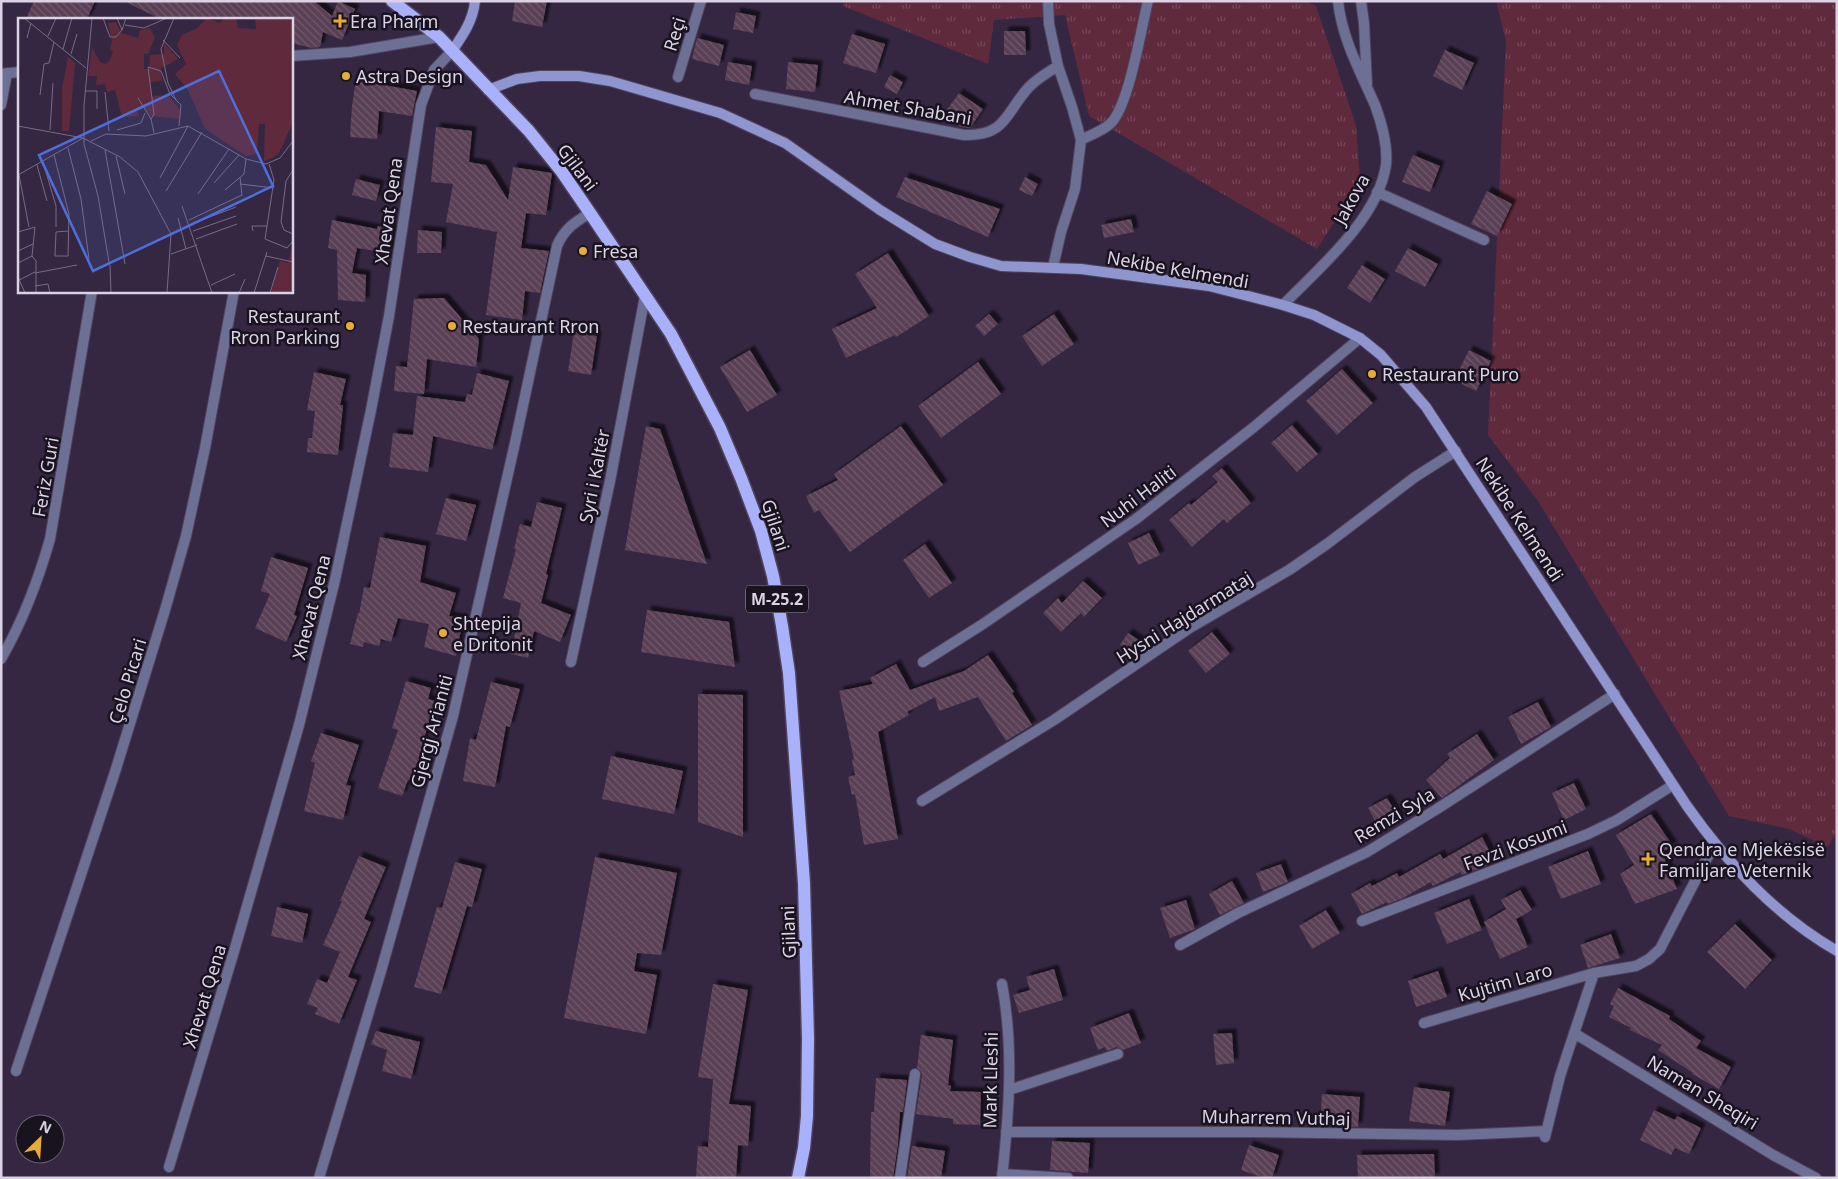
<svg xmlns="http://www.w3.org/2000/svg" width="1838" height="1179" font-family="'Noto Sans',sans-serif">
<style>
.grass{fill:url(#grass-tufts)}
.building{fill:url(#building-back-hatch);filter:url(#shadow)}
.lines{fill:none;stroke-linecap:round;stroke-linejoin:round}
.street-casing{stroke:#50435c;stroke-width:12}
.secondary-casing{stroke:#50435c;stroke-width:12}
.primary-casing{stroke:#50435c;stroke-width:15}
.street{stroke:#6c7094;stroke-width:10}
.secondary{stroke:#8f95ce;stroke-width:10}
.primary{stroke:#aab1fb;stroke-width:12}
.poi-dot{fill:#e7ac36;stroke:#19131f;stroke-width:2}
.labels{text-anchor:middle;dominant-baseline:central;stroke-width:5;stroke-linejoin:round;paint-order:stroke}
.shield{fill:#19131f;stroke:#a199aa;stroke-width:1}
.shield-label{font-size:16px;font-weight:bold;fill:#dbd3e5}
.poi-label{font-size:18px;fill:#dbd3e5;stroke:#19131f;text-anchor:start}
.street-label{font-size:18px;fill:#dbd3e5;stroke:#19131f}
.inset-road{fill:none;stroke:#776c83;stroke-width:1}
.view{fill:#4c6fdb;fill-opacity:0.15;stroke:#4c6fdb;stroke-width:2.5}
.inset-edge{fill:none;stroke:#dbd3e5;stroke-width:2.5}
</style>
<defs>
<pattern id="grass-tufts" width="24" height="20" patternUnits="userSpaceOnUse" patternTransform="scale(1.25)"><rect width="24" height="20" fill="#602a3d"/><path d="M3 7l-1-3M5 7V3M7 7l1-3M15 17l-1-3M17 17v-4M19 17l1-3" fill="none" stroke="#764859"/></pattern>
<pattern id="building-back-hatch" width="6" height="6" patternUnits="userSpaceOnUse" patternTransform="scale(1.25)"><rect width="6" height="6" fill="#5a3f55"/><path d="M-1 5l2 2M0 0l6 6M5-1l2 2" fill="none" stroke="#715a6d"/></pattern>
<filter id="shadow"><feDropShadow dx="4.5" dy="-4.5" stdDeviation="1" flood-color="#0009"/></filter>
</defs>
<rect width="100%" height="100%" fill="#352742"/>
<!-- grass -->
<path class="grass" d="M844,1H1305L1316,6L1356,125L1360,182L1317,249L1089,116L1065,15L994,20L988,64L843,6Z
M1496,1H1837V831L1828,847L1789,829L1729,816L1538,501L1488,435L1506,41Z"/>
<!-- building -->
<path class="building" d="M34,1H95L87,19H26Z
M124,1H314L332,16L338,1L355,9L342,40L323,32L320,47L312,48L291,43V19H160Z
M515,1H547L542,27L512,21Z
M736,12L756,16L753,33L733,29Z
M1004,31H1025L1026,55H1004Z
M852,34L885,44L876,73L843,63Z
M697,38L724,45L719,66L692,59Z
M1445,50L1474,63L1462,90L1433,76Z
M728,62L752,66L749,85L725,80Z
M788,62L818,65L815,92L786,89Z
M890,75L903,82L897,94L884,87Z
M356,80L417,91L412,116L379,111L377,139L350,137L352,106Z
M959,93L983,109L970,128L961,127L943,115Z
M436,127L472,131L469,162L486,165L508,200L513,167L552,173L546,215L526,213L521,248L549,251L540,293L525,291L522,320L486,315L497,232L446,222L453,184L431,182Z
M1413,155L1440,166L1430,192L1402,182Z
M905,177L1000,209L988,237L896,197Z
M1025,177L1038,184L1032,196L1019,190Z
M356,179L380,185L376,201L352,195Z
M1487,191L1512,204L1497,236L1471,224Z
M1131,219L1134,232L1104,238L1101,225Z
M332,220L377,229L378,226L393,228L389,253L357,248L352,273L366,275L365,302L338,300L337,250L328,248Z
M418,230L442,232L441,253H417Z
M1408,248L1438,264L1425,287L1395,271Z
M888,253L929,316L896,337L895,335L846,358L832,329L877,308L855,274Z
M1362,265L1385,279L1370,303L1347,288Z
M444,298L479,339L476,367L427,359L424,394L394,391L396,366L407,367L414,299Z
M989,314L998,324L984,336L975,326Z
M1054,314L1074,344L1042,366L1022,336Z
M574,332L597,336L591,375L568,371Z
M750,350L777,395L747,412L720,367Z
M1469,350L1491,361L1476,391L1454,380Z
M978,362L1001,394L941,438L918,406Z
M1342,369L1373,403L1337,435L1306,401Z
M314,372L346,379L340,405H343L338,455L307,452L308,438H312L315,411L307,410Z
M477,373L509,381L492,450L433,436L428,472L389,467L393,433L413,435L417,396L465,402L467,394L472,395Z
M1292,425L1318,454L1297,472L1271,443Z
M646,426L660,429L707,564L625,550Z
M901,426L943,485L850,552L819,510L814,513L806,496L838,480L834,474Z
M1222,468L1251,503L1227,523L1224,519L1192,547L1169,520L1189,503L1191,505L1218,482L1212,476Z
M446,498L476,505L466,541L436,534Z
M537,502L562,508L546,574L548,575L541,603L571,615L560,642L534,631L528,658L511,654L521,603L503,598L516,549H514L520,524L531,527Z
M1149,533L1160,555L1138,565L1128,543Z
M380,537L426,546L420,582L456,593L449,616L463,619L456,656L424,647L429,624L398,618L391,642L381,639L379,646L364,642L363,647L350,644L358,613L359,614L364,587L370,588Z
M925,544L952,583L929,598L903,560Z
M271,557L308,568L294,615L297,616L286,642L255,628L270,594L261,591Z
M1083,581L1102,598L1084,617L1081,613L1061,632L1043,613L1058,598L1062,603Z
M647,610L729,622L735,667L641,652Z
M1212,632L1230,654L1206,673L1188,651Z
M1128,633L1142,642L1134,654L1120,645Z
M988,655L1014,692L1012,693L1032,725L1006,741L978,697L939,711L935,697L907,712L909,715L878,732L898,839L864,845L855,794L852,795L848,777L855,775L852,760L854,759L839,691L873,684L870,678L896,664L910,690L964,671Z
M406,681L431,688L428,699L435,701L421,749L427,751L422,764L417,763L411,781L408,780L402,796L378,788L398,730L392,728Z
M491,682L520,689L510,727L506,726L495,787L463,781L470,738L476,740Z
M698,694L743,695V837L698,822Z
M1538,702L1551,727L1521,744L1508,717Z
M321,733L359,745L346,785L351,786L343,820L304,811L315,763L311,761Z
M1477,734L1494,760L1442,798L1426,780L1450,758L1447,754Z
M611,756L683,771L674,814L602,799Z
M1574,783L1586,809L1564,820L1552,793Z
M1387,798L1400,819L1380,830L1368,808Z
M1651,814L1673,846L1662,852L1677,889L1635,904L1620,874L1634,865L1616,835Z
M1482,837L1495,861L1486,866L1462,875L1460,872L1433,886L1431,882L1403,898L1388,904L1387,902L1362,914L1351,894L1370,883L1372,886L1397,873L1399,877L1440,854L1443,859Z
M1588,851L1601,884L1561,899L1548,867Z
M359,856L386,867L364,919L371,922L348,977L357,980L339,1024L315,1014L318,1008L307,1004L317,979L327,983L340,952L323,945L342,901H340Z
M595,857L677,873L661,955L637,953L634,971L657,975L646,1034L564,1018Z
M455,862L482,869L472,907L467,906L441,994L414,987L437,907L442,908Z
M1281,864L1288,882L1263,892L1256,873Z
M1232,881L1244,903L1220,915L1209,894Z
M1520,890L1532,910L1516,919L1528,947L1500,959L1484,922L1506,909L1501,900Z
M1469,899L1482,930L1447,944L1434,913Z
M1186,900L1195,929L1170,938L1160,908Z
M277,907L308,914L302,943L271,936Z
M1326,910L1340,933L1312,949L1299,926Z
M1735,924L1772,960L1745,989L1707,952Z
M1611,934L1620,958L1588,968L1580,945Z
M1054,969L1063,1000L1019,1013L1013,995L1030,990L1026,977Z
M1438,971L1447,997L1416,1007L1408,981Z
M713,984L748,990L729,1104L751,1106L748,1146L738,1145L736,1178H696L698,1146L708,1147L713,1079L698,1077Z
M1618,988L1670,1016L1669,1019L1701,1041L1696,1048L1731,1067L1719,1089L1692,1074L1693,1073L1658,1050L1662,1045L1630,1030L1631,1028L1609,1017L1614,1006L1610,1004Z
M1129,1013L1141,1043L1123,1050L1116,1047L1107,1051L1105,1047L1098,1050L1090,1028Z
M376,1031L420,1042L411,1079L382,1071L387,1050L371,1044Z
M1232,1033L1234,1063L1216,1065L1213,1034Z
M921,1035L953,1040L948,1085L951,1086L950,1091L981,1092L980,1125L953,1124V1119L916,1114L922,1075L921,1071L917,1068Z
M876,1078L907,1080L903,1112H900L898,1144L893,1178H870L871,1112H874Z
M1414,1087L1450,1092L1445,1126L1409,1121Z
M1322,1094L1360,1097L1358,1127L1320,1126Z
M1654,1110L1675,1120L1677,1116L1701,1128L1689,1154L1675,1148L1671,1155L1640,1140Z
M1052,1141L1090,1143L1088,1173L1050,1170Z
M1249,1145L1279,1155L1272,1178H1264L1241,1170Z
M912,1146L945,1151L941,1178H907Z
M1434,1154L1435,1178H1358L1357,1155Z"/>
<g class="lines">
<!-- street casing -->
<g class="street-casing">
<path id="street" d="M1048,1L1049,24L1058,66L1072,107L1081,140L1075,189L1061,232L1053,267
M1361,1L1364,23L1367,85
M291,56L350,52L439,37
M2,74L19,72
M678,77L701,1
M755,94L964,135C1007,136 1005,113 1029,87C1037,79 1048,72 1058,66
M1,105L7,73
M1081,140C1090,135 1103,131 1111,123C1129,105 1141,29 1148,1
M1377,192L1484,240
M1283,305C1319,268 1378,219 1386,165C1388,145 1382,124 1375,105C1360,71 1342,39 1338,1
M1,659C23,621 38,581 50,539L92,291
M571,662L610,481L645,296
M923,662L983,624L1136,519L1254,427L1360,338
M922,801L1054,720L1188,629L1289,570L1327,544L1415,477L1456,451
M1362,921L1588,834L1617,820L1673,785
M1180,945L1238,913L1367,852L1437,809L1615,694
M1424,1023L1594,973L1636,966L1649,959L1660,949L1707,858L1716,845
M1574,1033L1773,1155L1816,1178
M16,1071L115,772L165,610L186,536L205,448L234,291
M1009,1090L1118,1054
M1006,1132H1246L1457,1135L1546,1131
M1545,1137L1560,1076L1594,973
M169,1167L235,948L299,725L335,580L371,410L389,316L421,105L434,70L452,51
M1002,1174L1068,1178
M319,1178L381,971L453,716L515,443L557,246C564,229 575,222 590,213
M900,1178L915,1074
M1002,1178C1009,1113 1014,1048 1002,984"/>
</g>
<!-- secondary casing -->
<g class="secondary-casing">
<path id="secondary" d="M452,51C463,35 473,21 475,1
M488,90L517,79L540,76H579L610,81L720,113L785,143L880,210L935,244L970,257L1001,266L1081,269L1209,286L1283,305L1314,315L1360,338L1381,355L1426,407L1687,806C1728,864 1775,915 1837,951"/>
</g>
<!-- primary casing -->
<g class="primary-casing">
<path id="primary" d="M392,1L439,37L529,131L562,172L590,213L671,334L720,428L741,478L761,531L773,576L782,626L789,673L804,883L808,1039L807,1116L804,1148L798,1178"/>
</g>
<!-- street -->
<use href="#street" class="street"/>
<!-- secondary -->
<use href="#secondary" class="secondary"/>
<!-- primary -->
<use href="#primary" class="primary"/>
</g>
<!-- markers -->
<g class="poi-dot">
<path d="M337.5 13.5h5v5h5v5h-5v5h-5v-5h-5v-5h5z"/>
<circle cx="346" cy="76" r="5"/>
<circle cx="583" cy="251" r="5"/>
<circle cx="350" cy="326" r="5"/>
<circle cx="452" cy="326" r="5"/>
<circle cx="1372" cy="374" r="5"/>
<circle cx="443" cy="633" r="5"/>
<path d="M1645.5 851.5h5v5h5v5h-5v5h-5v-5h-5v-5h5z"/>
</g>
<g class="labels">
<!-- shield labels -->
<rect class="shield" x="746" y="585.5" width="62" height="27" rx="4"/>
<g class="shield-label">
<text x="777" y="599">M-25.2</text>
</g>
<!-- poi labels -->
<g class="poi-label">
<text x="350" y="21">Era Pharm</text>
<text x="356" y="76">Astra Design</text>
<text x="593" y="251">Fresa</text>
<text x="340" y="316" text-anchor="end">Restaurant<tspan x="340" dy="21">Rron Parking</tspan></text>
<text x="462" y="326">Restaurant Rron</text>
<text x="1382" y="374">Restaurant Puro</text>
<text x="453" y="623">Shtepija<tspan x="453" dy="21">e Dritonit</tspan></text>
<text x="1659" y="849">Qendra e Mjekësisë<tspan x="1659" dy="21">Familjare Veternik</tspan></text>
</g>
<!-- street labels -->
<g class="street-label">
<text transform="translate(674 34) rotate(-73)">Reçi</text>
<text transform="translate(908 107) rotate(10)">Ahmet Shabani</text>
<text transform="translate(578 167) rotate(53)">Gjilani</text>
<text transform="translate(1351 199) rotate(-61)">Jakova</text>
<text transform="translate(388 211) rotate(-82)">Xhevat Qena</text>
<text transform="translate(1178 269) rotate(10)">Nekibe Kelmendi</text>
<text transform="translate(594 476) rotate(-79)">Syri i Kaltër</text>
<text transform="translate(45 477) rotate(-80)">Feriz Guri</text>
<text transform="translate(1138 496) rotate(-37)">Nuhi Haliti</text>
<text transform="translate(1520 519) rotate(57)">Nekibe Kelmendi</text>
<text transform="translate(776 525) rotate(72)">Gjilani</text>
<text transform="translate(311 607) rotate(-76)">Xhevat Qena</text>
<text transform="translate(1184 617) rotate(-32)">Hysni Hajdarmataj</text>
<text transform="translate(127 681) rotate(-73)">Çelo Picari</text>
<text transform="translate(431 731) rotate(-75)">Gjergj Arianiti</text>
<text transform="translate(1394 815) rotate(-31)">Remzi Syla</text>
<text transform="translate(1515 845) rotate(-21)">Fevzi Kosumi</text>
<text transform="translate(788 932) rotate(-92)">Gjilani</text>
<text transform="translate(1505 982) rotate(-16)">Kujtim Laro</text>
<text transform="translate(204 996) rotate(-73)">Xhevat Qena</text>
<text transform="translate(990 1080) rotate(-89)">Mark Lleshi</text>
<text transform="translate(1703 1092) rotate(31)">Naman Sheqiri</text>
<text transform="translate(1276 1117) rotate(1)">Muharrem Vuthaj</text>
</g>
</g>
<!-- overview -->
<g transform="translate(18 18)">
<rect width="275" height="275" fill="#352742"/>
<path d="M189,0L202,5L206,0H218L220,10L238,11L237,0H275V104L261,135L254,140L246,143L247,106H241L239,136L228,138L187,111L170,72L157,56L168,46L159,27L164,17L178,11ZM98,4L103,15L120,20L122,12L132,10L137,19L130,36H126V51H131L132,37L146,36V25L160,41L142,51L144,63L132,64L134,78L150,77L162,92L161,101L133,98L126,90L119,93L121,98L104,99L97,72L89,74L87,66L78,67L79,58H70L74,29L82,44L88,46L92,42L95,33L92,32L94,23L90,5ZM50,39L57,45L51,113H44V70ZM275,225V275H253L262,243L270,245Z" fill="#602a3d"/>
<path class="inset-road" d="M6,0L68,50M74,0L66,88V126L80,178L91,244M85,0L92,19H98L104,12M99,0L104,12L108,0M156,0L143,31L150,65L158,82M107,7L126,10L149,0M30,18L38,0M9,20L13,5M145,22L162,40M45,31L54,0M53,36L59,16M67,73H79V91M87,74L91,113M22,77L26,46L31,45L36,24M120,80L133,101L136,115M133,101L136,96L130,49L143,53L152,76L163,87L161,108M0,108L65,120L102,139L120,154L153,216L149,275M32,112L35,65M99,112L123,105L127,95M73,123L88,116L128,118L170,108L228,141L248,146L262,140L275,123M50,130L63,181L71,241M87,132L107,246M36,137L51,196L50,238H37L38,214L50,213M98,138L107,176M25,144L38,188V209M251,146L256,162L247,221L269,230L275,223M19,147L29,183M275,152L268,163L263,204L266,212L275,216M0,157L65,120M1,157L11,209M222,159L224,178M142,160L170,108M196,165L221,137M222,166L256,170M207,172L226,156L228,141M148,173L184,114M180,176L211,131M164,188L194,275M160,200L168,231M171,202L224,177M173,206L218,189M175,213L218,198M235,213L234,208H249M0,214L17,209L14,238L18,243V275M178,221L219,206M0,233L15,226M153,236L179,227M248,238L275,244M0,245L14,238M92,247L93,275M17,255L59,247M0,259L7,275M1,262L17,254M193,267L217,256M17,268L30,266L32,275M221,275L227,261M236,275L249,234M252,275L260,249"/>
<path class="view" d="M201,53L255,168L75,253L21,137Z"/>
<rect width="275" height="275" class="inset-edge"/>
</g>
<!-- border -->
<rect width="1838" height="1179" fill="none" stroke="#dbd3e5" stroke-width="5"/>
<!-- north arrow -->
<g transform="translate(40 1139) rotate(25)"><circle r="24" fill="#19131f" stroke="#67606e"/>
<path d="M0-4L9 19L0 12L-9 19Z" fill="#e7ac36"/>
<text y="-8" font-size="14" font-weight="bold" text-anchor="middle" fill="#dbd3e5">N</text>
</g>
</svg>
